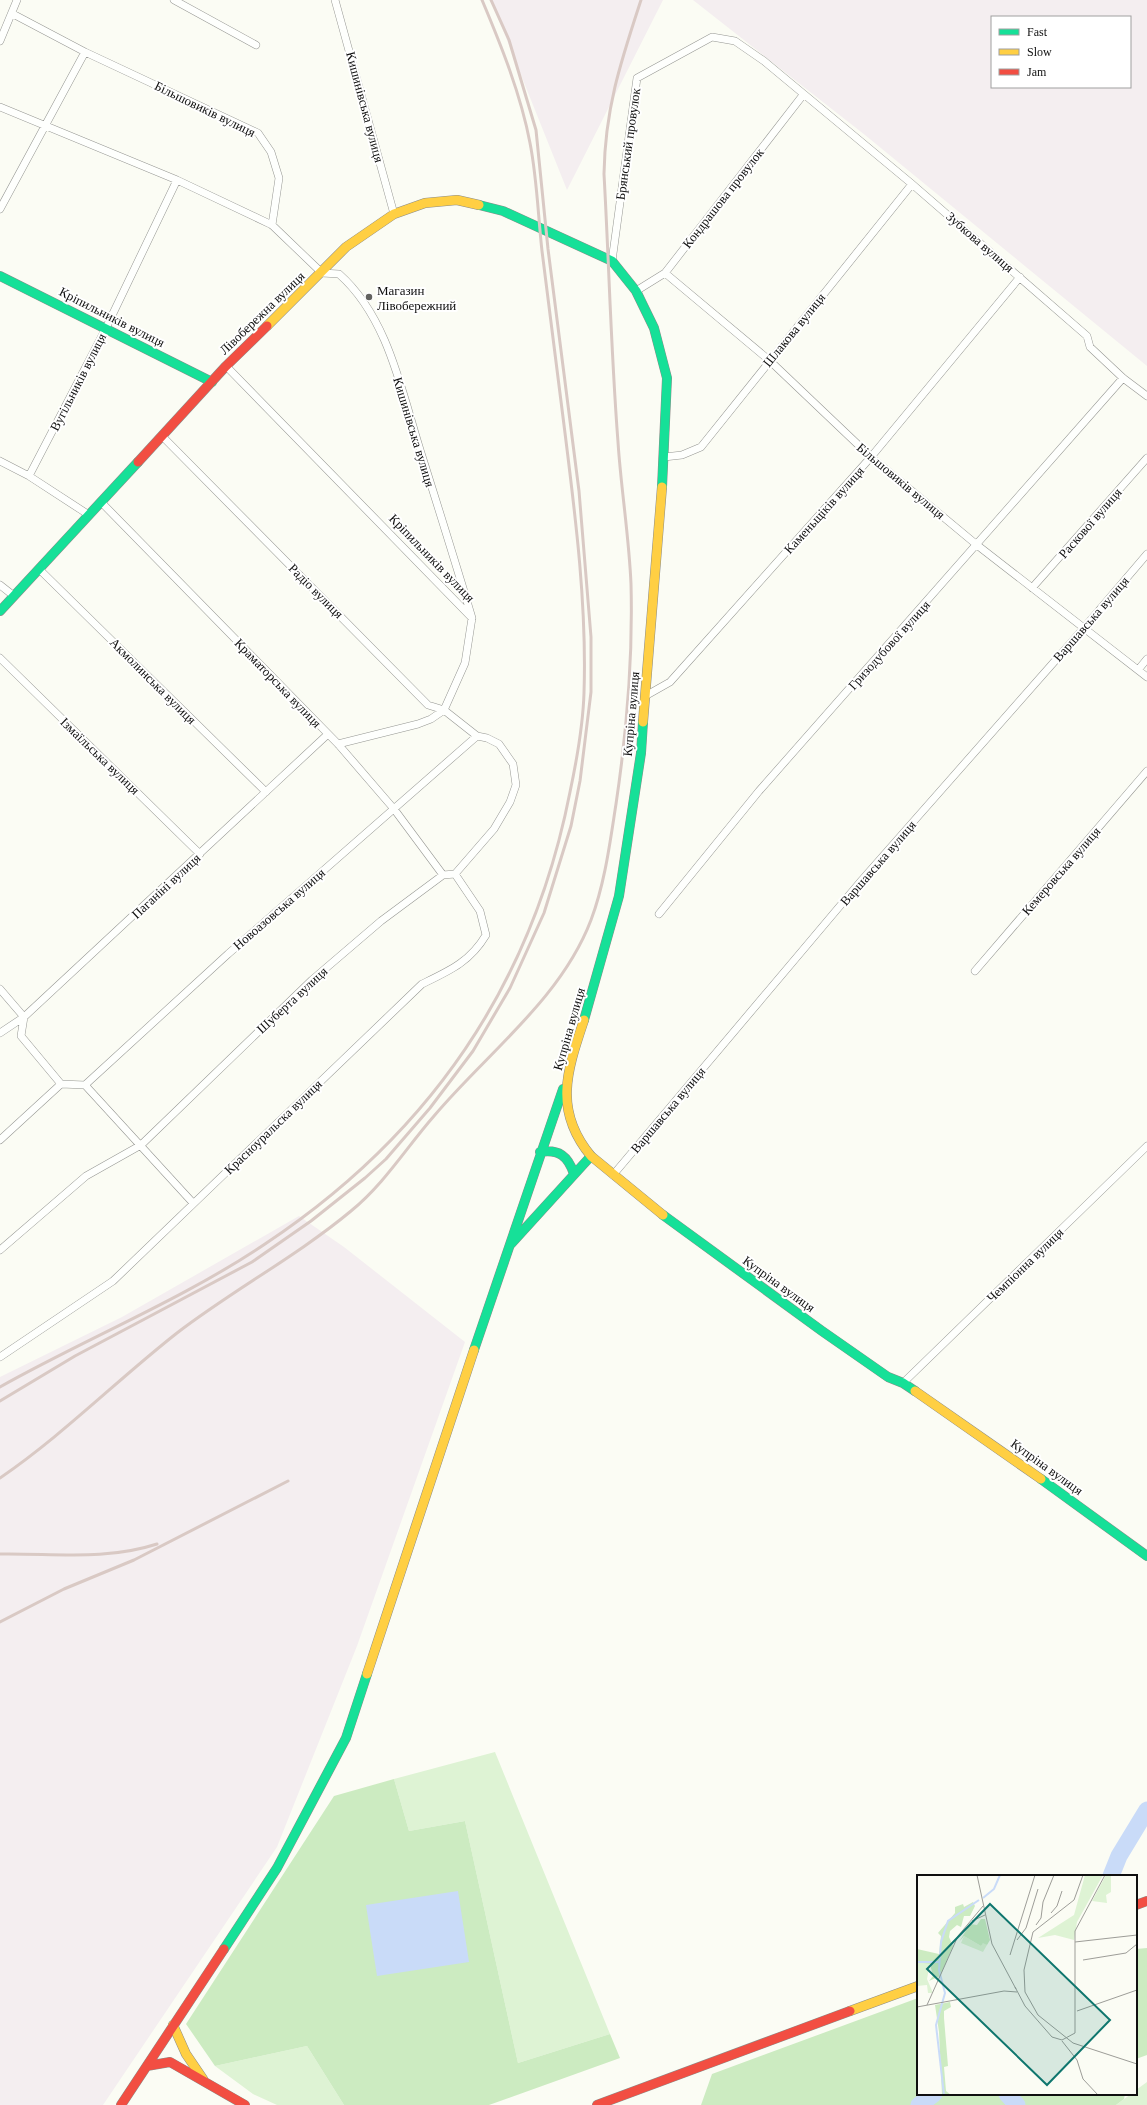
<svg xmlns="http://www.w3.org/2000/svg" width="1147" height="2105" font-family="'Times New Roman',serif">
<style>
.industrial{fill:#f4eef0;fill-rule:evenodd}
.green{fill:#def3d4}
.forest{fill:#ccebc1}
.water{fill:#c9dbf8}
.lines{fill:none;stroke-linecap:round;stroke-linejoin:round}
.river{stroke:#c9dbf8;stroke-width:17}
.street-casing{stroke:#959692;stroke-width:8}
.fast-casing{stroke:#8c8c89;stroke-width:10}
.slow-casing{stroke:#8c8c89;stroke-width:10}
.jam-casing{stroke:#8c8c89;stroke-width:10}
.street{stroke:#fefffd;stroke-width:7}
.fast{stroke:#16e098;stroke-width:9}
.slow{stroke:#ffcf43;stroke-width:9}
.jam{stroke:#f24e42;stroke-width:9}
.rail{stroke:#d9c9c4;stroke-width:3}
.poi-dot{fill:#62625f;stroke:#fff;stroke-width:1.5}
.labels{text-anchor:middle;dominant-baseline:central;stroke-width:4;stroke-linejoin:round;paint-order:stroke}
.street-label{font-size:13px;fill:#0f0f0f;stroke:#fff}
.poi-label{font-size:13px;fill:#0f0f0f;stroke:#fff;text-anchor:start}
.inset-river{fill:none;stroke:#c9dbf8;stroke-width:2}
.inset-road{fill:none;stroke:#9d9d98;stroke-width:1}
.view{fill:#0f766e;fill-opacity:0.15;stroke:#0f766e;stroke-width:2}
.inset-edge{fill:none;stroke:#0f0f0f;stroke-width:2}
</style>
<rect width="100%" height="100%" fill="#fbfcf4"/>
<!-- industrial -->
<path class="industrial" d="M491,0H663L567,190Z
M693,0H1147V366L865,135ZM992,17H1130V87H992Z
M299,1216L344,1247L465,1342L357,1646L277,1847L103,2105H0V1377L122,1317Z"/>
<!-- green -->
<path class="green" d="M495,1752L610,2034L518,2063L465,1821L409,1831L394,1779Z
M307,2046L344,2105H277L253,2094L215,2066Z
M1147,2082V2105H1116L1131,2094H1136V2090Z"/>
<!-- forest -->
<path class="forest" d="M394,1779L409,1831L465,1821L518,2063L610,2034L620,2058L489,2105H344L307,2046L215,2066L186,2024L334,1796Z
M1147,1948V2055L1136,2059V1949Z
M918,1998V2094H1125L1124,2099L1116,2105H701L712,2074Z"/>
<!-- water -->
<path class="water" d="M458,1891L469,1962L377,1976L366,1905Z"/>
<g class="lines">
<!-- river -->
<path class="river" d="M1111,1876L1119,1856L1147,1810
M1007,2094L1017,2105
M919,2105L934,2094"/>
<!-- street casing -->
<g class="street-casing">
<path id="street" d="M174,0L256,45
M335,0L394,214
M13,14L85,52L258,133L271,152L279,178L272,225
M0,41L17,0
M0,107L177,180L272,225L322,273L339,274C389,318 402,394 422,456C439,510 456,564 472,618
M0,209L85,52
M612,261L637,78L712,37L735,41L764,61L912,184L1087,336L1090,347L1123,378L1147,396
M665,273L769,360L871,457L977,545L1147,677
M636,291L665,273L803,95
M226,366L472,618L465,663L444,710L431,719L418,724L338,744
M664,457L682,455L701,447L912,184
M0,461L29,476L89,515
M29,476L106,328L177,180
M101,502L338,744L394,809L443,875
M39,569L266,792
M0,585L14,596
M1032,588L1147,458
M0,658L200,854
M1138,670L1147,659
M647,695L670,682L871,457L1020,277
M659,914L759,791L1123,378
M975,971L1147,771
M0,989L24,1017L21,1036L61,1084L85,1085L193,1203
M0,1033L24,1017L328,734
M85,1085L228,954L477,736
M0,1140L61,1084
M613,1175L861,881L1084,628L1147,554
M0,1250L86,1176L141,1145L312,980L381,921L443,875L455,874L494,829L510,802L516,785L513,764L499,744L487,738L477,736L444,710L428,705L162,436
M0,1357L113,1281L422,984C449,971 470,962 486,935L480,911L455,874
M903,1383L1147,1146"/>
</g>
<!-- fast casing -->
<g class="fast-casing">
<path id="fast" d="M479,205L503,211L612,261L636,291L654,328L667,378L662,487
M0,276L212,382
M0,611L138,462
M584,1020L619,896L641,753L643,722
M540,1152C559,1149 568,1156 574,1174
M663,1215L822,1331L888,1377L903,1383L915,1391
M511,1244L591,1156
M474,1350L563,1089
M1041,1479L1147,1556
M224,1949L277,1868L346,1738L367,1674"/>
</g>
<!-- slow casing -->
<g class="slow-casing">
<path id="slow" d="M267,326L346,247L394,214L425,203L457,200L479,205
M643,722L662,487
M584,1020C567,1071 553,1110 591,1156L663,1215
M915,1391L1041,1479
M367,1674L474,1350
M850,2011L918,1986
M173,2025L186,2054L203,2079"/>
</g>
<!-- jam casing -->
<g class="jam-casing">
<path id="jam" d="M138,462L226,366L267,326
M1136,1905L1147,1901
M147,2066L170,2062L245,2105
M121,2105L224,1949
M597,2105L850,2011"/>
</g>
<!-- street -->
<use href="#street" class="street"/>
<!-- fast -->
<use href="#fast" class="fast"/>
<!-- slow -->
<use href="#slow" class="slow"/>
<!-- jam -->
<use href="#jam" class="jam"/>
<!-- rail -->
<path class="rail" d="M0,1387C87,1338 182,1300 265,1244C429,1135 532,986 570,792C577,759 583,726 584,693C587,604 575,513 564,425C557,367 549,309 542,251C538,215 537,178 530,143C521,95 501,45 482,0
M0,1401L75,1356L252,1262L311,1221L365,1178L386,1159L430,1108L473,1051L510,988L544,913L571,826L580,781L591,692V637L579,491L548,249L536,130L509,40L491,0
M0,1478C63,1435 117,1380 177,1333C233,1290 297,1256 351,1211C385,1183 406,1148 434,1116C487,1053 561,999 591,920C605,883 610,842 616,804C627,730 633,658 631,584C629,536 621,489 618,442C611,353 609,263 604,174C605,108 621,61 641,0
M0,1554C53,1553 105,1561 157,1544
M0,1622L64,1589L134,1560L288,1481"/>
</g>
<!-- markers -->
<circle class="poi-dot" cx="369" cy="297" r="4"/>
<g class="labels">
<!-- street labels -->
<g class="street-label">
<text transform="translate(365 107) rotate(75)">Кишинівська вулиця</text>
<text transform="translate(205 109) rotate(26)">Більшовиків вулиця</text>
<text transform="translate(628 144) rotate(-82)">Брянський провулок</text>
<text transform="translate(723 198) rotate(-52)">Кондрашова провулок</text>
<text transform="translate(980 242) rotate(41)">Зубкова вулиця</text>
<text transform="translate(262 313) rotate(-44)">Лівобережна вулиця</text>
<text transform="translate(112 317) rotate(27)">Кріпильників вулиця</text>
<text transform="translate(794 330) rotate(-51)">Шлакова вулиця</text>
<text transform="translate(78 382) rotate(-63)">Вугільників вулиця</text>
<text transform="translate(414 432) rotate(73)">Кишинівська вулиця</text>
<text transform="translate(901 481) rotate(40)">Більшовиків вулиця</text>
<text transform="translate(824 510) rotate(-48)">Каменьщіків вулиця</text>
<text transform="translate(1090 523) rotate(-49)">Раскової вулиця</text>
<text transform="translate(432 558) rotate(46)">Кріпильників вулиця</text>
<text transform="translate(316 591) rotate(45)">Радіо вулиця</text>
<text transform="translate(1091 619) rotate(-49)">Варшавська вулиця</text>
<text transform="translate(889 645) rotate(-48)">Гризодубової вулиця</text>
<text transform="translate(153 681) rotate(45)">Акмолинська вулиця</text>
<text transform="translate(278 683) rotate(46)">Краматорська вулиця</text>
<text transform="translate(631 714) rotate(-85)">Купріна вулиця</text>
<text transform="translate(100 756) rotate(44)">Ізмаїльська вулиця</text>
<text transform="translate(878 863) rotate(-49)">Варшавська вулиця</text>
<text transform="translate(1061 871) rotate(-49)">Кемеровська вулиця</text>
<text transform="translate(166 886) rotate(-43)">Паганіні вулиця</text>
<text transform="translate(279 909) rotate(-41)">Новоазовська вулиця</text>
<text transform="translate(292 1000) rotate(-43)">Шуберта вулиця</text>
<text transform="translate(569 1029) rotate(-74)">Купріна вулиця</text>
<text transform="translate(668 1110) rotate(-50)">Варшавська вулиця</text>
<text transform="translate(273 1127) rotate(-44)">Красноуральска вулиця</text>
<text transform="translate(1025 1265) rotate(-44)">Чемпіонна вулиця</text>
<text transform="translate(779 1284) rotate(36)">Купріна вулиця</text>
<text transform="translate(1047 1467) rotate(36)">Купріна вулиця</text>
</g>
<!-- poi labels -->
<g class="poi-label">
<text x="377" y="290">Магазин<tspan x="377" dy="15">Лівобережний</tspan></text>
</g>
</g>
<!-- overview -->
<g transform="translate(917 1875)">
<rect width="220" height="220" fill="#fbfcf4"/>
<path d="M168,0H186L160,47L157,65L138,60L121,63L157,40ZM189,0H194V17L189,20L190,28L175,26ZM47,61L64,71L66,67L70,70L66,77L44,68ZM0,88H13L10,104L16,118H11L10,110L0,111Z" fill="#def3d4"/>
<path d="M56,27L58,31L53,41H47L44,52L40,50L33,56L32,62L36,71L23,101L12,106L16,101L13,89L0,87V74L22,79L24,61L21,58L38,38V32L46,29L47,32ZM64,44H68L73,65L70,70L66,68L64,71L47,61L42,67L53,49L60,50ZM33,127L34,132L27,136V143L31,191L27,192L29,216L34,220H25L22,157L18,130Z" fill="#ccebc1"/>
<path class="inset-river" d="M66,23L77,14L83,0M0,87H22M27,220L19,150L28,118L22,95L24,67L31,46L62,25"/>
<path class="inset-road" d="M60,0L75,69L99,114M166,0L157,25L116,57L107,95L108,117L121,140L156,168L220,189M134,38L140,31L145,16M55,46L68,40M119,50L124,43L126,27L137,0M100,65L109,53L121,14M158,67L220,60M93,80L118,0M166,85L209,78L220,69M98,112L108,131L135,162L145,165L158,158V56L188,0M10,130L41,61L66,31M0,132L87,116L100,117M160,136L220,115M145,166L160,185L166,204L181,220"/>
<path class="view" d="M73,29L193,145L130,210L10,94Z"/>
<rect width="220" height="220" class="inset-edge"/>
</g>
<!-- legend -->
<rect x="991" y="16" width="140" height="72" fill="#ffffff" stroke="#9f9f9f"/>
<rect x="999" y="29" width="20" height="6" fill="#16e098" stroke="#9f9f9f"/>
<text x="1027" y="36" font-size="12" fill="#0f0f0f">Fast</text>
<rect x="999" y="49" width="20" height="6" fill="#ffcf43" stroke="#9f9f9f"/>
<text x="1027" y="56" font-size="12" fill="#0f0f0f">Slow</text>
<rect x="999" y="69" width="20" height="6" fill="#f24e42" stroke="#9f9f9f"/>
<text x="1027" y="76" font-size="12" fill="#0f0f0f">Jam</text>
</svg>
